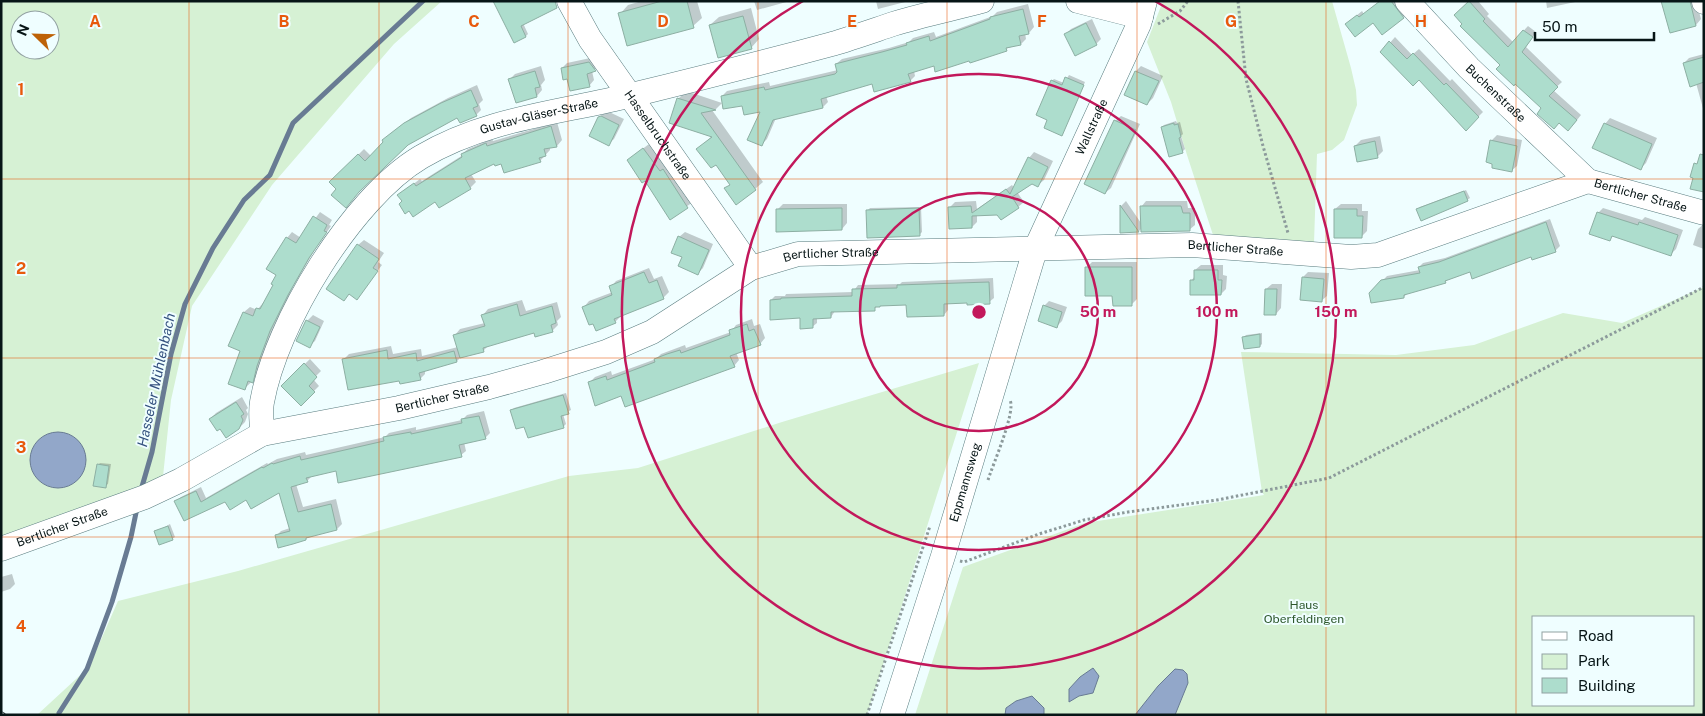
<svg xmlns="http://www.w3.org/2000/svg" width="1705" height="716" font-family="'Public Sans',sans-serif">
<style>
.green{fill:#d6f1d4;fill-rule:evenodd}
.water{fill:#92a7c9;stroke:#687b93}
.shadow{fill:#0003}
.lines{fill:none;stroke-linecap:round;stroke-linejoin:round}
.stream{stroke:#687b93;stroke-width:5}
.building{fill:#adddcd;stroke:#8dafa3}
.minor-casing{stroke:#597c7f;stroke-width:25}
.path{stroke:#8c9a9b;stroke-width:3;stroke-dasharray:2.5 2.5;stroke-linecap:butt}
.minor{stroke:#fff;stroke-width:24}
.rail-casing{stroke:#3a4849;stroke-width:5.5}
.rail{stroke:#effeff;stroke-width:4;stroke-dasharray:11;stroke-linecap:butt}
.grid{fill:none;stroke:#e8590c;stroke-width:1;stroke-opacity:0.55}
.ring{fill:none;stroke:#c2185b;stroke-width:2.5}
.labels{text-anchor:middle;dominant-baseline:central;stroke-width:4;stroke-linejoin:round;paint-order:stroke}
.street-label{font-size:12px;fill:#071516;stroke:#effeff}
.park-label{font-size:12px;fill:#2d572b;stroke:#effeff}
.water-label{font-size:14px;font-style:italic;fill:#33507e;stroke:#effeff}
.grid-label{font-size:16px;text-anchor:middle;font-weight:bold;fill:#e8590c;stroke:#effeff;stroke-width:4;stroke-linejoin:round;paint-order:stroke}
.centre{fill:#c2185b;stroke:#effeff;stroke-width:2.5}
.ring-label{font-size:15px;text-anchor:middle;font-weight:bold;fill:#c2185b;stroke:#effeff;stroke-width:4;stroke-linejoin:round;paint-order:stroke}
</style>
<rect width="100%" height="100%" fill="#effeff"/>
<!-- green -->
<path class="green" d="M1,1H442L394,44L272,185L192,306L171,400L162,486L1,545ZM20,20H50V50H20Z
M1163,1H1332L1351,68L1356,90L1357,105L1344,140L1332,150L1317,154L1314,243L1213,235L1187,155L1171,102L1147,42Z
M1704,287V715H915L963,567L1085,523L1264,495L1262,492L1241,352L1396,355L1474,345L1563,313L1622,323ZM1534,617H1694V705H1534Z
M979,363L867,715H37L89,667L118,601L238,571L569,476L638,468L782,422Z"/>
<!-- water -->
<path class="water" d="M30 460a28 28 0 1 1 56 0a28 28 0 1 1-56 0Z
M1093,668L1099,676L1093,693L1079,696L1069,702V689L1080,677Z
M1175,669L1183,670L1187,674L1188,683L1175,715H1135L1158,686Z
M1032,696L1044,708V715H1005L1006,708L1016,701Z"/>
<!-- shadow -->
<path class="shadow" d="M495,1L523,23L528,34L526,36L514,42Z
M642,1H697L702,18L693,26L620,14L628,5Z
M754,1H790L757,10Z
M876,1H909L878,9Z
M1381,1H1399L1408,13L1403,17L1373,21L1351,20L1362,11L1364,14Z
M1471,1H1478L1489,14L1487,16L1513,42L1528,26L1536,32L1526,47L1562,82L1553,90L1581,115L1573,125L1543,108L1464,24L1463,8Z
M1546,1H1580L1547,8Z
M1662,1H1696L1701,19L1696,25Z
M1028,4L1034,27L1029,33H1025L1026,39L1021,44L970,60L934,65L914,71L915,76L910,81L873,83L826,96L828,102L823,107L776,118L767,139L761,145L762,110L722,96L727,91L769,82L770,86L838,70L836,64L842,59L889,48L909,42L913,38L934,32L936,37L993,16L997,12Z
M751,8L759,39L751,48L710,25L719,17Z
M1092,19L1101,39L1096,44L1066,34L1071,29Z
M1395,37L1412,55L1419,49L1450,81L1452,79L1483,112L1466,129L1419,78L1382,52Z
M1704,54V112L1696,83L1684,63L1689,58Z
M595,57L601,65L592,71L594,80L589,86L568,77L562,68L567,63Z
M541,66L545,80L541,85L542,90L537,96L516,102L510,79L515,74Z
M1141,66L1163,76L1153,98L1147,104L1126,94L1136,71Z
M1069,75L1085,82L1062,134L1049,119L1052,81L1054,79L1064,83Z
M477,85L483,100L479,104L481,110L476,115L458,116L407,144L338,189L331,182L364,149L371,156L389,135L411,118L448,98Z
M686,91L722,103L716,109L712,110L763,182L755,189H726L731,184L716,163L698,149L712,136L678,99Z
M607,111L624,119L614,139L608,144L599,117Z
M1121,116L1140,124L1111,188L1105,193L1115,121Z
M1610,118L1657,138L1646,163L1641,168L1605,124Z
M1176,121L1177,123L1180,122L1183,134L1181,136L1185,149L1182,152L1162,127L1164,125Z
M557,122L562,140L557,146L550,147V150L540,161L495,163L471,174L476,182L470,188L440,207L436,200L403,201L399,195L420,179L422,181L463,155L462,154L468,149L492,139L493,141Z
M1497,135L1522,140L1517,166L1511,171L1487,161L1492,140Z
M1380,136L1383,151L1378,156L1355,146L1361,140Z
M649,144L693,202L670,218L646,179L628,160Z
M1034,152L1053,161L1044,180L1038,185L1032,182L1017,192L1024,202L1018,207L997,214H977V222L972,227L949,208L955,202L976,201L977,209L1012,185L1014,188L1029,158Z
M1466,190L1470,198L1467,200L1418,209L1420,207Z
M1126,201L1141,223V207L1146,201H1187L1188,208H1195V225L1189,230L1142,228L1139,231L1121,232V206Z
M783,204H847V223L842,229L777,210Z
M1341,204H1362V211H1368L1367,231L1362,236L1335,209Z
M921,207L922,232L919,235L868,210L870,208Z
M1603,208L1642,220L1645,217L1683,230L1676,249L1671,254L1614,235L1610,239L1598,213Z
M320,212L332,220L329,225L331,226L314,251L293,287L276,324L262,359L258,376L245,388L242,350L230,346L244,312L250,307L257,310L263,303L265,304L278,275L268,269L287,238L292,232L301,238Z
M1550,219L1560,246L1556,250L1533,259L1532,255L1470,271L1448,279L1445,282L1408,292L1404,297L1370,294L1387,276L1420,270L1419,267L1423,263L1445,258Z
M1704,224V249L1693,245L1698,229Z
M685,232L713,244L703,268L697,274L679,237Z
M364,240L384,253L378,262L382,265L357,298L350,293L344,300L358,245Z
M1092,262H1137V299L1132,304L1086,268Z
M1201,265H1223V275L1227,276L1226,289L1221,294L1191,281L1195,276V270Z
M649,268L654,279L662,276L669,292L663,298L621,316L615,322H594L584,307L589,301L613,292L611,287L616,281Z
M1308,272L1329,273L1327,296L1321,301L1303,277Z
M993,278L994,298L989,302H948V310L944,315L907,304L878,306L874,309L835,311L831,317H817V323L812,327L801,317L771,300L775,296H785L786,294L853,292L858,285L900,284L902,282Z
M1272,284H1282L1281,308L1276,314L1266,289Z
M522,300L526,311L557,302L561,317L557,321L558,325L552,331L535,332L489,345L483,351L462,356L457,361L425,370V374L420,379H400L344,359L349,354L391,346L393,354L421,349L422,356L458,347L455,335L460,329L485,323L483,315L488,309Z
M1049,301L1067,307L1062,321L1057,326L1044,306Z
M313,315L324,321L315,341L309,346L307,321Z
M752,319L754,326L760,324L765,338L760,344L736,352L739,360L734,366L622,395L589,383L595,377L611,371L612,375L656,359L661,354L685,345L686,348L731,332L736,325Z
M1262,333V344L1260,346L1244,337L1246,335Z
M310,359L321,371L313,379L319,386L301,404L282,386Z
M566,393L571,410L563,414L566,424L563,427L525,425L512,410L514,408Z
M242,397L248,408L246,410L248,414L245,422L239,428H221L210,419L216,413Z
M484,411L490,433L485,438L464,442L466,451L461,455L337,469L312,476L307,481L296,484L303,507L336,499L342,524L337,529L308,536L306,539L276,536L281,531L290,528L279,492L246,498L225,500L184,519L176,501L181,497L201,487L206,498L267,463L268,464L277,459L305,452L306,455L385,437L389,433L416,427V430L462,420L467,415Z
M100,463L111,464L108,484L105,486L98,465Z
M170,524L175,537L172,539L156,532Z
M12,574L15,584L10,589L1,592V577Z"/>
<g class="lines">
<!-- stream -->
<path class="stream" d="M141,490L152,452L171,354L185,304L213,248L244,200L270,175L293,123L423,1
M59,713L87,669L112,602L131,537L137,508"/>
</g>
<!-- building -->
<path class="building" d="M493,1H555L557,8L521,26L526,37L514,43Z
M662,1H687L694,28L627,46L618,13Z
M1380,1H1391L1404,18L1382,35L1373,23L1355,37L1345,24L1357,15L1359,17Z
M1469,1L1485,19L1483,21L1508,47L1523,30L1533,37L1522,52L1558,87L1549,96L1577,120L1568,131L1559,123L1554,129L1537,114L1541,108L1515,84L1514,86L1496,69L1500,65L1460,26L1462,24L1454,15Z
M1661,1H1690L1696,26L1670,33Z
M1023,9L1029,34L1019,36L1021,45L1006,48L1007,51L970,63L969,61L935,72L934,66L908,74L911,82L874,92L872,84L821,99L823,108L773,120L762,146L747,140L760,112L744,115L742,106L723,109L721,96L764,87L765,90L835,74L837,72L835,64L882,52L907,45L906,43L929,36L930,41L990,19V17Z
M743,16L752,49L718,58L709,25Z
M1086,23L1097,45L1075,56L1064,34Z
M1389,41L1407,59L1413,53L1444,85L1446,83L1479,117L1466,131L1419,80L1413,86L1380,52Z
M1704,57V82L1690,87L1683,63Z
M589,62L596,71L587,74L590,87L570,91L567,79L563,80L561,68Z
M535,71L540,87L535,88L537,97L516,103L508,79Z
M1135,71L1159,81L1147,105L1124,95Z
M1065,77L1084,85L1062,136L1044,128L1047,120L1036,115L1051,80L1062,85Z
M471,90L478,106L473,108L477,116L460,123L457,118L408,145L359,192L346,208L331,195L336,189L329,182L358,154L365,161L383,142L382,140L404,123L441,103Z
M677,98L716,110L701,113L756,190L736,205L724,188L730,185L716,165L711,168L696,149L712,137L669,123Z
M601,116L619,125L609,146L589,136L598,117Z
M1114,120L1136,130L1105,194L1084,184Z
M1174,123V125L1178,124L1181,137L1179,138L1183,153L1169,157L1161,127Z
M1604,123L1652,144L1641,170L1592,148Z
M551,126L557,147L544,149L546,156L539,158L541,162L504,173L501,164L495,166L494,164L465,178L471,189L439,208L435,202L413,217L409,211L405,214L399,204L402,201L397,195L414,183L416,186L462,157L461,154L486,143L487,146Z
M1490,140L1517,146L1512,172L1492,168V164L1486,162Z
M1375,141L1378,158L1357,162L1354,146Z
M643,148L660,171L663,169L688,208L670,220L645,181L642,183L627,160Z
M1700,154L1704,155V192L1690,189L1693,178L1690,177L1694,163L1697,164Z
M1028,157L1048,167L1038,187L1032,184L1012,197L1019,208L1001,220L997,215L972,216V228L949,229L948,207L971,206L972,213L1006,189L1010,194Z
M1464,191L1468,201L1421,221L1416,209Z
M1120,205L1139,232L1120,233Z
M1140,206H1181L1183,213H1190V231L1141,232Z
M842,208V230L776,232V209Z
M919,208L920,236L867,238L866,210Z
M1334,209H1357V216H1363L1362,238H1334Z
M1597,212L1638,225L1639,222L1678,235L1671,256L1612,236L1610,241L1589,234Z
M313,216L327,225L324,231L327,232L309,258L288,295L270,331L257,366L253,383L248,381L245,390L228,384L240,351L228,346L243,312L253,316L256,308L260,309L273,285L271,284L276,275L266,269L286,237L296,243Z
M1546,222L1556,252L1532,260L1531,257L1472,279L1470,272L1445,281L1446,283L1404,295V298L1371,303L1369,293L1381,280L1420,273L1418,267L1439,262Z
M678,236L709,250L698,275L678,266L682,257L671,253Z
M357,244L379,259L373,268L378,271L357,300L349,294L344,301L326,289Z
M1085,267H1132V306H1113L1112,296H1085Z
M1194,270H1218V280H1222L1221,295H1190V280H1194Z
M644,272L649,283L657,280L664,299L614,319L616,323L596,331L593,324L589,325L582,307L612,295L609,286Z
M1302,277L1324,279L1322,302L1300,300Z
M989,282L990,304L967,305V303L944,304V316L907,317L906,305L880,306V307H875V311L831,312V318L813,319V328L800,329V318L770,320V300L781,299V298L852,296V289L897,288V285Z
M1265,289H1277L1276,315H1264Z
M517,304L520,316L552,306L556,323L551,325L553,332L535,337L534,333L483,348L484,352L460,358L453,335L485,326L481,315Z
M1043,305L1062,312L1057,328L1038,321Z
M306,320L320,327L310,348L296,341Z
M747,324L749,331L754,329L761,345L730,356L735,367L625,407L621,396L595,406L588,382L606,376L607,380L655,362L654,359L667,354L680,350L681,353L706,344L730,335L729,330Z
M1260,334V347L1244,349L1242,337Z
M387,350L388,359L416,353L417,361L454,351L457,362L419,373L421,380L400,384L399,381L348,390L342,359Z
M304,363L317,377L309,386L315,392L301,406L281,386Z
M563,395L569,414L561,416L564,428L528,438L524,427L516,429L510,410Z
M236,402L244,414L241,416L243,420L239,429L226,438L220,429L217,431L209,419Z
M479,416L486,439L459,445L462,457L338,483L336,471L306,478L308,482L291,487L298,512L331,504L337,530L306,538V540L293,544L278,548L275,535L290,531L279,493L251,509L246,500L230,510L225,502L184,521L174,501L196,491L201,502L262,467L263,468L272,463L273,464L300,456L301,460L384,441L383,437L411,432V434L462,423L461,419Z
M97,464L109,466L106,488L93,486Z
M168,526L173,540L159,545L154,531Z"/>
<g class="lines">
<!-- minor casing -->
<g class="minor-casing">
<g id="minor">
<path id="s1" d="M569,1L590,39L751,268"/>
<path d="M1078,1L1141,17"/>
<path id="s2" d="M1407,1L1469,68L1588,181"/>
<path d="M1704,1V2"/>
<path id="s3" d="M262,434C262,423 260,412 262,402C276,323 352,198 421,157C487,118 559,113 632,95C698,79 765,62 832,44C852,38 872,31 893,24C922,15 952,9 982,1"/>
<path id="s4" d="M1,549L145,497L181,480L262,434L399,408L489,387L543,372L606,352L652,332L751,268L798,254L1192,245L1351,257L1378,255L1588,181L1704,213"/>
<path id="s5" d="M892,715L943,556L1035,250L1139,24L1145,1"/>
</g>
</g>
<!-- path -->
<path class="path" d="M1238,1L1246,79L1263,146L1288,233
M1158,24L1180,11L1188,1
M988,480C993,464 1016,412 1010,400
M960,561L964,562L1039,534L1084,520L1128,512L1217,500L1329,478L1704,287
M867,715L930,526"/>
<!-- minor -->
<use href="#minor" class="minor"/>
<!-- rail casing -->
<g class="rail-casing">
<path id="rail" d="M1,714L3,715"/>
</g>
<!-- rail -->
<use href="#rail" class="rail"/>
</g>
<!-- grid -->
<path class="grid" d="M189,1V715M379,1V715M568,1V715M758,1V715M947,1V715M1137,1V715M1326,1V715M1516,1V715M1,179H1704M1,358H1704M1,537H1704"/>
<!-- distance rings -->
<g class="ring">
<circle cx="979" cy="312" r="119"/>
<circle cx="979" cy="312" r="238"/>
<path d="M1155 1A357 357 0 1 1 803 1"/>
</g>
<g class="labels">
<!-- street labels -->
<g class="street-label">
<text stroke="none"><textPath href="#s2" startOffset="128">Buchenstraße</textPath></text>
<text stroke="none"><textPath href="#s3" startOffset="456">Gustav-Gläser-Straße</textPath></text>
<text stroke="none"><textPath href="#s5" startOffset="622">Wallstraße</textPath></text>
<text stroke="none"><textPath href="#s1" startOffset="161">Hasselbruchstraße</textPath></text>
<text stroke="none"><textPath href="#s4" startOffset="1715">Bertlicher Straße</textPath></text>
<text stroke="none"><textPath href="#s4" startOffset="1295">Bertlicher Straße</textPath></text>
<text stroke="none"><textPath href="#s4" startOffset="890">Bertlicher Straße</textPath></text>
<text stroke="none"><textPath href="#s4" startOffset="470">Bertlicher Straße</textPath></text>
<text stroke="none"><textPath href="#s5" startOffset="244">Eppmannsweg</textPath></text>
<text stroke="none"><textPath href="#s4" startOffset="65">Bertlicher Straße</textPath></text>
</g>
<!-- park labels -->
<g class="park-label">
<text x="1304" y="605">Haus<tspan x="1304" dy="14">Oberfeldingen</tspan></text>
</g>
<!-- water labels -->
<g class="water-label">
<text transform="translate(156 380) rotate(-78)">Hasseler Mühlenbach</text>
</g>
</g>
<g class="grid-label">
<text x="95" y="27">A</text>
<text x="284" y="27">B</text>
<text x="474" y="27">C</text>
<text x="663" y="27">D</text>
<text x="852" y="27">E</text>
<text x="1042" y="27">F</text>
<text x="1231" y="27">G</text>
<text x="1421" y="27">H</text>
<text x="21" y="95">1</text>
<text x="21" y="274">2</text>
<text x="21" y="453">3</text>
<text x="21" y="632">4</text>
</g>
<circle cx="979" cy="312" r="8" class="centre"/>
<g class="ring-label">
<text x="1098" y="317">50 m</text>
<text x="1217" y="317">100 m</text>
<text x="1336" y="317">150 m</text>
</g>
<!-- border -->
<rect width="1705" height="716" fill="none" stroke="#071516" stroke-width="5"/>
<!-- legend -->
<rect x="1532" y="616" width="162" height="90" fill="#effeff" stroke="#92a1a2"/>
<rect x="1542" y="632" width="25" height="8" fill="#ffffff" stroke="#92a1a2"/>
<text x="1578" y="641" font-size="15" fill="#071516">Road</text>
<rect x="1542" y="654" width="25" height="15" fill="#d6f1d4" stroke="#92a1a2"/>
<text x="1578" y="666" font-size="15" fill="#071516">Park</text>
<rect x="1542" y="678" width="25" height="15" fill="#adddcd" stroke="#92a1a2"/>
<text x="1578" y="691" font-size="15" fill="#071516">Building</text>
<!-- north arrow -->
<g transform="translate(35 35) rotate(293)"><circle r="24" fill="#effeff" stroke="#92a1a2"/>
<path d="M0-4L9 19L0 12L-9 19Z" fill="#bd6207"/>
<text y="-8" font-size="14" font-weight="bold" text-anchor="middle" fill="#071516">N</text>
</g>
<!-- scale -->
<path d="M1535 32v8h119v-8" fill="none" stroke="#071516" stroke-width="2.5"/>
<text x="1542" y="32" font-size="15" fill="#071516" stroke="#effeff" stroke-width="4" paint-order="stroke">50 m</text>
</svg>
